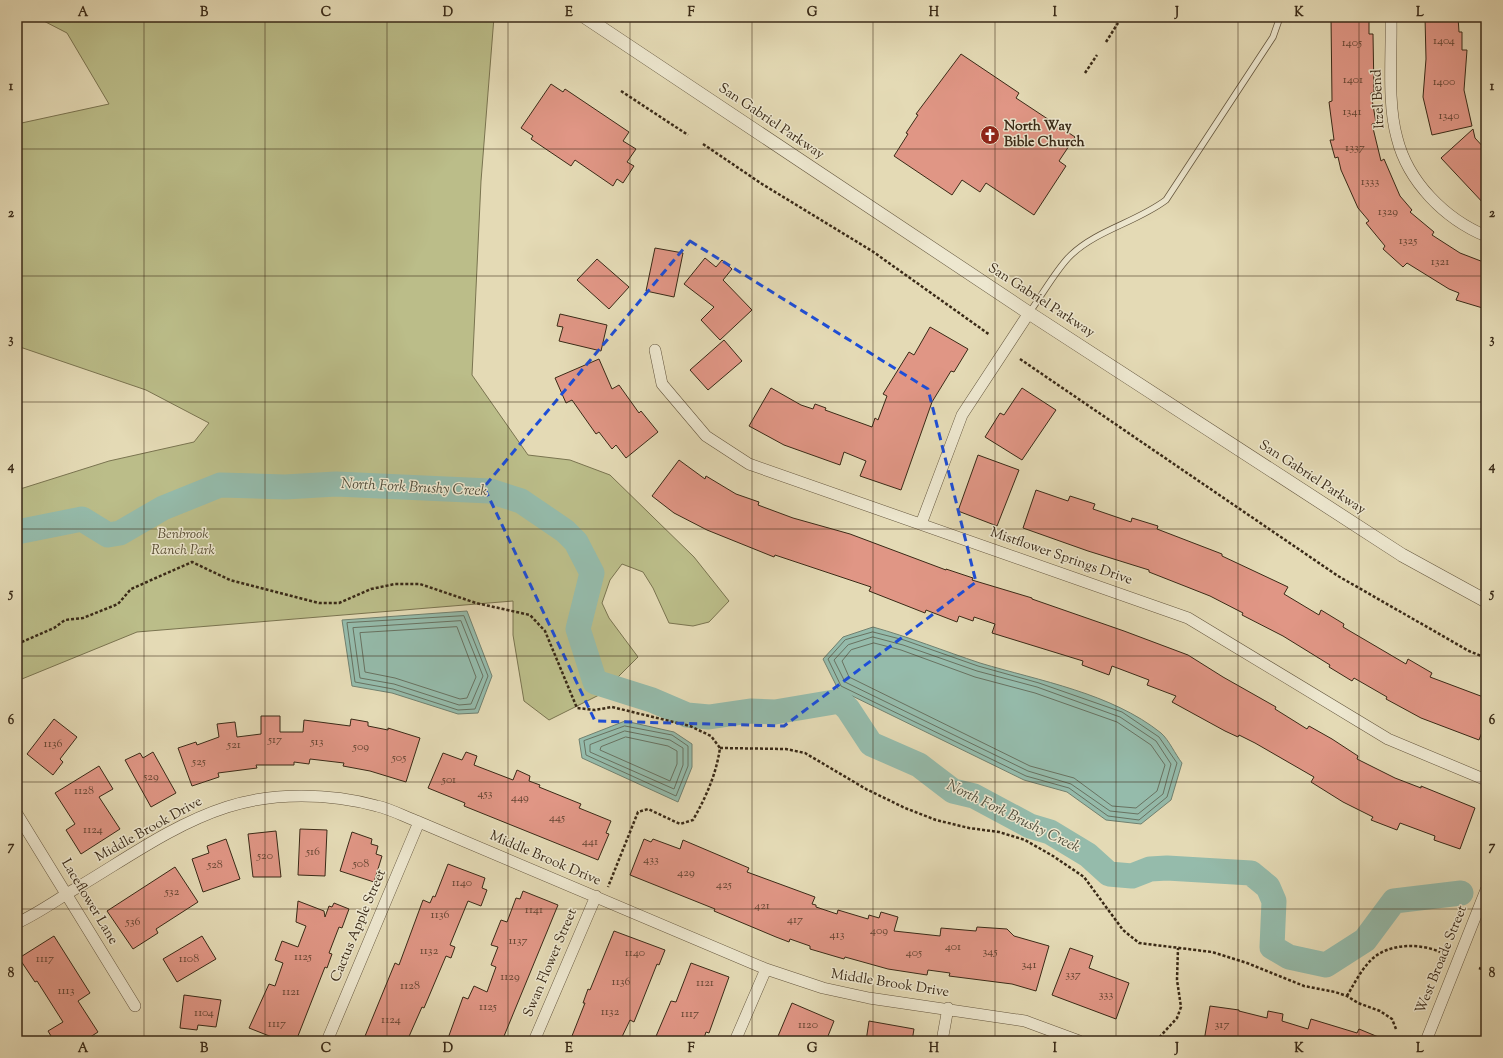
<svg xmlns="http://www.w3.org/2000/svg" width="1503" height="1058" font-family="'Sorts Mill Goudy',serif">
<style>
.green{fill:#bbbd89;stroke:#7a7450}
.water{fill:#95bbab;stroke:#718170}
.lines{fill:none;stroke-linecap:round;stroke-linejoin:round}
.shore{stroke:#687261;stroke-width:1}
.river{stroke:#95bbab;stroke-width:25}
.building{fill:#e09685;stroke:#3a2a17}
.service-casing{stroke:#64563e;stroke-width:7}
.minor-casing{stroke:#64563e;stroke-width:12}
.tertiary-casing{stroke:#64563e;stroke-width:14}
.path{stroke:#3a2a17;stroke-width:2.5;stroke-dasharray:3 2;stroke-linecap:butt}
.service{stroke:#ede7cf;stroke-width:5.5}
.minor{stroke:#ede7cf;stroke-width:11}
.tertiary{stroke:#ede7cf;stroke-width:13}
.marked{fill:none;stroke:#1d4ed8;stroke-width:3;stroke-dasharray:8 5;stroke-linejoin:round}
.grid{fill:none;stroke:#3a2a17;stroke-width:1;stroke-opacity:0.55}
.labels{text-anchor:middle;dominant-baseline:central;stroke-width:3;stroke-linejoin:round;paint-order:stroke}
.number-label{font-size:12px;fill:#644532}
.street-label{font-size:14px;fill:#3a2a17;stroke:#ede7cf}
.poi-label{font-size:14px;font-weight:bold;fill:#3a2a17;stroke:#ede7cf;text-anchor:start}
.park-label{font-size:14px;font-style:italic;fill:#5a4f34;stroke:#ede7cf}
.water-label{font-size:15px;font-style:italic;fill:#514e3c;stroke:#ede7cf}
.neatline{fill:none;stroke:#3a2a17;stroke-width:1.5}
.grid-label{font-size:13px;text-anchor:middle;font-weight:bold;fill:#3a2a17}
</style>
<rect width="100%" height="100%" fill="#e4dab5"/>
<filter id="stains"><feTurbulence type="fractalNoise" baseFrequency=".005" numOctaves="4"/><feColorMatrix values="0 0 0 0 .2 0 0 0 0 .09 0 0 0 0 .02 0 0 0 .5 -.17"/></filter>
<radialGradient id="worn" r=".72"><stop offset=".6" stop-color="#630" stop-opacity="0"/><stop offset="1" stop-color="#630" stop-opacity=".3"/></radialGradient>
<!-- green -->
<path class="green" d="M36,17H494L481,181L472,375L528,455L570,460L610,475L694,557L729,601L709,622L693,626L669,623L653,588L643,572L622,564L610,580L602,603L609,618L638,657L601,694L549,720L524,701L513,635V601L137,632L17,681V490L109,461L194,442L209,423L146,390L17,346V124L109,104L67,33Z"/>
<!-- water -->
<path class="water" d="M467,611L492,676L478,713L458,714L392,693L352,686L342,620Z
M873,627C909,637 944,651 980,663C1040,681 1111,693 1161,733C1169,740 1175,754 1182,763L1171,800L1141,824L1106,820L1067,792L1024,780L838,689L823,659L843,637Z
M625,721L674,732L692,744V767L678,802L582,758L579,739Z"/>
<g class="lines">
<!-- shore -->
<path class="shore" d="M464,616L488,676L475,709L458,710L393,689L355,682L347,623Z
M461,621L483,676L471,704L459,705L394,684L360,678L353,628Z
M457,627L476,677L467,698L460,699L395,678L365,672L360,633Z
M873,632L904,640L978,666L1039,683L1122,712L1159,737L1177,763L1167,797L1139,820L1108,816L1069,788L1026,776L841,686L828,659L845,640Z
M873,637L903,645L977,671L1037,687L1120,717L1156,741L1171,764L1163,794L1138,814L1110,811L1071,784L1028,771L845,682L834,660L848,645Z
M874,643L901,650L975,677L1035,693L1117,722L1151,745L1165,765L1157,791L1136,808L1112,806L1074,778L1030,766L849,677L842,661L851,650Z
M625,726L672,735L688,746V766L676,796L586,755L584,741Z
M625,731L670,740L683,748V765L674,789L590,752V745Z
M626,737L668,746L677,751V764L670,781L600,750L601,747Z"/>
<!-- river -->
<path class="river" d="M17,532L82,519L108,535L120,533L163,508L220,485L285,487L336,484L490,491L521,501L565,531L576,542L592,573L578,629L595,682L652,700L687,715L709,717L750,711L775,712L840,701L848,709L871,744L919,765L953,791L974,796L1030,826L1050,832L1088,855L1109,874L1132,876L1150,869L1167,868L1251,873L1268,887L1274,901L1272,947L1289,957L1326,965L1365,940L1394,901L1461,893"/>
</g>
<!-- building -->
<path class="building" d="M1331,17H1369V34H1373L1374,93H1371L1376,123L1372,124L1381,161L1384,159L1400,196L1412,210L1410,212L1434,232L1432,235L1460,253L1486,263V309L1456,300L1459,293L1449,289L1407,263L1403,267L1383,249L1385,246L1366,223L1369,221L1358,208L1341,170L1338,157L1335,158L1330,140H1334L1329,102L1332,101Z
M1425,17H1458L1459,32H1462V50H1467L1464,90L1472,126L1432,135L1423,97L1426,59Z
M961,54L1019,93L1016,98L1075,137L1059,161L1066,166L1034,215L986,183L980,192L962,180L952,195L894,156L908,134L906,133L918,115L916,114Z
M551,84L563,92L565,89L629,132L623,141L636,149L627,162L634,166L623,183L617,179L613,186L575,160L571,166L531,139L533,136L521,128Z
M1473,129L1475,138L1486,150V206L1441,158Z
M655,248L683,253L674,297L646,291Z
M705,258L716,267L722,260L732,269L723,280L752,310L720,340L701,320L714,307L684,284Z
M597,259L629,287L609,309L577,280Z
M560,314L607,325L601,351L559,341L563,327L557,326Z
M930,327L968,349L954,372L951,371L932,402L901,490L860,476L866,461L844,452L840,465L784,445L749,426L771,388L801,405L813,409L815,404L826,408L825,410L872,427L875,418L878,420L887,396L883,394L909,352L914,355Z
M724,340L742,361L708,390L690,370Z
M599,359L612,389L619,385L639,413L641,411L658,432L626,458L616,445L612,449L599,432L596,434L572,400L566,403L555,378Z
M1022,388L1056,410L1022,460L985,437L1000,413L1004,415Z
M978,455L1019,470L997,526L958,511Z
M679,460L705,479L706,476L736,494L759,502L758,505L793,518L850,534L946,570V569L973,578L972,580L1032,598V599L1124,631L1188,655L1223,677L1276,707L1275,709L1307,729L1309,726L1332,739L1358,756L1357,759L1395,778L1421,788V786L1475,808L1460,849L1434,840L1435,836L1400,823L1397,830L1371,820L1373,817L1343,802L1311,782L1314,777L1255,743L1239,735L1238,737L1225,731L1172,702L1176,696L1147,685L1149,680L1112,666L1109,675L1082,665L1083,661L992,633L995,624L974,617L973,621L959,616L957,622L926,610L925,613L869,591L871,587L775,555L774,557L707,530L674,513L652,496Z
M1036,490L1068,501L1070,496L1095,504L1093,509L1131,522L1132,518L1158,526L1157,529L1222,554V556L1288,587L1284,594L1319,615L1321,610L1344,624L1343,627L1406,664L1408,659L1432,673L1430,677L1486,698V722L1479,740L1421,718L1386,699L1387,697L1354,678L1352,681L1329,667L1330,665L1283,636L1242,615L1243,613L1210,596L1149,572V570L1088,551L1023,528Z
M261,716H280V732H303L304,720L350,726L351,719L368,722V726L388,730V728L420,738L406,782L370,771L343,766L344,763L310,759L309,764L294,762V765H256L257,768L218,773L219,777L192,786L178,748L196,742L197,745L219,737L217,724L235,722L237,737L261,734Z
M54,719L77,737L60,759L63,762L53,775L27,754Z
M153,752L176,793L151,807L125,760L140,753L143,758Z
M466,752L477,756L474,765L513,780L517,770L530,776L529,781L540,785L539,787L581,804L579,808L611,821L606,833L609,834L598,860L464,806L465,803L428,788L443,753L462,760Z
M99,766L113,789L99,797L120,829L81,854L66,830L75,824L55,793Z
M300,829L327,830L325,876L298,875Z
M276,831L281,877H253L248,834Z
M352,832L372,839L371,844L378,846L376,854L382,856L374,882L340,871Z
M226,839L240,879L203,892L192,859L209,853L207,846Z
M644,839L651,842L653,839L680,849L683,840L749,868L747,872L815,897L812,904L816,905V907L837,914L838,910L868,919L869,915L879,918L881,912L898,917L894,931L940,936L941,928L976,931L977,927L1007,929L1014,936L1049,946L1036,991L1012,984L949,976L950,973L928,970L927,975L888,969L845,957L844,959L810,949V946L790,939L789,942L776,937L714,911L715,909L630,875Z
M448,864L485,878L482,888L487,890L481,906L468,901L450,945L455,947L451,958L446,956L424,1008L422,1007L407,1041H363L395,963L399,965L423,900L430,903L433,896L435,897Z
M175,867L198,902L156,929L158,933L133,949L107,911Z
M523,891L558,905L502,1041H447L463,997L468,999L474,986L487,992L496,967L491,965L498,947L491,945L501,920L507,922L516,898L520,899Z
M298,901L324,911L325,917L329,906L332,907L334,903L349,909L342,928L339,927L329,953L332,954L327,968L325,967L296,1041H282L249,1028L269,984L275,986L283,963L275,960L282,941L298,947L306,926L296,922Z
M614,931L665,950L659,965L657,964L634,1022L630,1020L620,1041H570L585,1003H583L588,989L590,990Z
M54,936L90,993L78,1001L98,1032L84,1041H54L48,1031L63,1022L37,981L35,982L19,958Z
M202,936L216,959L177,982L163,959Z
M1070,948L1093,956L1089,968L1129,983L1116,1019L1052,995Z
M691,963L729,977L709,1033L706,1032L703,1041H654L671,1001L676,1002Z
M184,995L221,1000L216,1027L198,1025L197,1030L180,1028Z
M792,1003L834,1021L826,1041H776Z
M1210,1006L1239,1010V1011L1267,1018L1268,1011L1283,1014L1282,1021L1308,1029L1311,1019L1357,1033L1359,1029L1388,1041H1204Z
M869,1021L914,1029L912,1041H866Z"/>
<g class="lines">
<!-- service casing -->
<g class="service-casing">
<path id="service" d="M1029,313C1041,297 1057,268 1071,255C1097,230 1137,222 1166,200L1273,37L1280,17"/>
</g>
<!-- minor casing -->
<g class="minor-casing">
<path id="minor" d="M1391,17C1392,54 1387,103 1397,138C1408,182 1445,219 1486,236
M655,350L662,384L706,436L749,464L1188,618L1388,739L1486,780
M921,524L962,415L1029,313
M17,814L135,1006
M17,923C39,913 59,898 80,886C127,858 174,824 227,807C273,792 330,793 377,806C391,809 405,817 419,822L766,969L823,988L869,998L1025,1021L1079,1041
M327,1041L419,822
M534,1041L596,896
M735,1041L766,969
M942,1041L948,1008
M1426,1041L1486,890"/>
</g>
<!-- tertiary casing -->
<g class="tertiary-casing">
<path id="tertiary" d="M585,17L1029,313L1402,555L1486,601"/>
</g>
<!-- path -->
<path class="path" d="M1106,42L1118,23
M1085,73L1097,55
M621,91L688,135
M703,144L762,184L872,251L990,335
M1020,359L1338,576L1469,651L1486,658
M17,644L54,628L65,620L83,618L118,604L131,589L192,562L230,580L319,603H339L371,589L395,584H420L476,603L530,615L545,631L577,708L595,710L612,707L690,726L711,736L720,748C716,775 706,797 693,820L680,824L648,809L638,812L608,887
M720,748L786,749L805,753L866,789L905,808L936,820L969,828L999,832L1025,840L1053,856L1084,877L1123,930L1139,943L1212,952L1247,963L1304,986L1335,992L1347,996L1358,1003L1380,1011L1392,1019L1396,1029
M1479,968L1486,971
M1347,996C1354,984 1361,970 1371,960C1388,943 1420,943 1440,952
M1156,1041L1177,1018L1181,1007L1177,980L1178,948"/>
<!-- service -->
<use href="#service" class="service"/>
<!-- minor -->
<use href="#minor" class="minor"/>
<!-- tertiary -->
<use href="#tertiary" class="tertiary"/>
</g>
<!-- marked area -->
<path class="marked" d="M690,241L928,389L976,582L784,726L595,721L484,487Z"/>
<!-- grid -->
<path class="grid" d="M144,17V1041M265,17V1041M387,17V1041M508,17V1041M630,17V1041M752,17V1041M873,17V1041M995,17V1041M1116,17V1041M1238,17V1041M1359,17V1041M17,149H1486M17,276H1486M17,402H1486M17,529H1486M17,656H1486M17,782H1486M17,909H1486"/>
<!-- icons -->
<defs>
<g id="church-disc" transform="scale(1)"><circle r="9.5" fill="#8f2418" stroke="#ede7cf"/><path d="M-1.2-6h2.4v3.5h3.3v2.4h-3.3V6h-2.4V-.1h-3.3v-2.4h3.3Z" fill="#fff"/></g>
</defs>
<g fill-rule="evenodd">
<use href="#church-disc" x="990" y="135"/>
</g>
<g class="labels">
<!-- number labels -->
<g class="number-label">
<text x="1444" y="41">1404</text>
<text x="1352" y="43">1405</text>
<text x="1353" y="80">1401</text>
<text x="1444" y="82">1400</text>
<text x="1352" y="112">1341</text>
<text x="1449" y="116">1340</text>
<text x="1355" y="148">1337</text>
<text x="1370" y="182">1333</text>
<text x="1388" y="212">1329</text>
<text x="1408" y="241">1325</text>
<text x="1440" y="262">1321</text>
<text x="275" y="740">517</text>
<text x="317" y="742">513</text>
<text x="53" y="744">1136</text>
<text x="234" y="745">521</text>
<text x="361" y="747">509</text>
<text x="399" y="758">505</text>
<text x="199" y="762">525</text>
<text x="151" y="777">529</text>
<text x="449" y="780">501</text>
<text x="84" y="791">1128</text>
<text x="485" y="794">453</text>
<text x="520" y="798">449</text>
<text x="557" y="818">445</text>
<text x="93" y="830">1124</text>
<text x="590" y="842">441</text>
<text x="313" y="852">516</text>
<text x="265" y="856">520</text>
<text x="651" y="860">433</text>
<text x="361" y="864">508</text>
<text x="215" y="865">528</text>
<text x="686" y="873">429</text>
<text x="462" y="883">1140</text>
<text x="724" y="885">425</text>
<text x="172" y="892">532</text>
<text x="762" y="906">421</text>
<text x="534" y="910">1141</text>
<text x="440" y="915">1136</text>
<text x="795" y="920">417</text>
<text x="133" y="922">536</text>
<text x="879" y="931">409</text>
<text x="837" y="935">413</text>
<text x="518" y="941">1137</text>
<text x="953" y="947">401</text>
<text x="429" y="951">1132</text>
<text x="990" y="952">345</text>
<text x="635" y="953">1140</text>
<text x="914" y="953">405</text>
<text x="303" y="957">1125</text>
<text x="45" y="959">1117</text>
<text x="189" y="959">1108</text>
<text x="1029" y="965">341</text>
<text x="1073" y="975">337</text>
<text x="510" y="977">1129</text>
<text x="621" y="982">1136</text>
<text x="705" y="983">1121</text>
<text x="410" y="986">1128</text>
<text x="66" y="991">1113</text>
<text x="291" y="992">1121</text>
<text x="1106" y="995">333</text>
<text x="488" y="1007">1125</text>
<text x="610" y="1012">1132</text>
<text x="204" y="1013">1104</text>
<text x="690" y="1014">1117</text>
<text x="391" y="1020">1124</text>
<text x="277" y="1024">1117</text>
<text x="808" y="1025">1120</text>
<text x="1222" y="1025">317</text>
</g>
<!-- street labels -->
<g class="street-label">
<text transform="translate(1379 99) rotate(-93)">Itzel Bend</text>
<text transform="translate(771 122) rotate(34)">San Gabriel Parkway</text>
<text transform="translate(1041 301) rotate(33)">San Gabriel Parkway</text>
<text transform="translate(1312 478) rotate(33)">San Gabriel Parkway</text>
<text transform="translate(1061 557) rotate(19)">Mistflower Springs Drive</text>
<text transform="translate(149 830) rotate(-29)">Middle Brook Drive</text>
<text transform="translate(545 859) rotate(23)">Middle Brook Drive</text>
<text transform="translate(89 902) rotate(59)">Laceflower Lane</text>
<text transform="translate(359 926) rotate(-67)">Cactus Apple Street</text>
<text transform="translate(1442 960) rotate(-68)">West Broade Street</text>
<text transform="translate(551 963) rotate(-67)">Swan Flower Street</text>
<text transform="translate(890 984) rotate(9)">Middle Brook Drive</text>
</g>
<!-- poi labels -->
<g class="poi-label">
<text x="1004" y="127">North Way<tspan x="1004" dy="16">Bible Church</tspan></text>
</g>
<!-- park labels -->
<g class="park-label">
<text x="183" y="535">Benbrook<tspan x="183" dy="16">Ranch Park</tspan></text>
</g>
<!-- water labels -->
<g class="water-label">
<text transform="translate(414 488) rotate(3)">North Fork Brushy Creek</text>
<text transform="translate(1013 817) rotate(26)">North Fork Brushy Creek</text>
</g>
</g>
<!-- margin -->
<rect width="1503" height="1058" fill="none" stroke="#e4dab5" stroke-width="44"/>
<rect x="22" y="22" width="1459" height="1014" class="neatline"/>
<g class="grid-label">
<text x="83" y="16">A</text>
<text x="204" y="16">B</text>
<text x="326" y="16">C</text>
<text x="448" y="16">D</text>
<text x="569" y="16">E</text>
<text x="691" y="16">F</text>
<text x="812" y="16">G</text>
<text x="934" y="16">H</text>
<text x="1055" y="16">I</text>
<text x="1177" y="16">J</text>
<text x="1299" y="16">K</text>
<text x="1420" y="16">L</text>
<text x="11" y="90">1</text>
<text x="1492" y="90">1</text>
<text x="11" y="217">2</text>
<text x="1492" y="217">2</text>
<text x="11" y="343">3</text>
<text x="1492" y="343">3</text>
<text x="11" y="470">4</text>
<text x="1492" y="470">4</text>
<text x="11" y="597">5</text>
<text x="1492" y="597">5</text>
<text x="11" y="724">6</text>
<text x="1492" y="724">6</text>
<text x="11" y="850">7</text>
<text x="1492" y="850">7</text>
<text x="11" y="977">8</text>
<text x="1492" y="977">8</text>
<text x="83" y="1052">A</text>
<text x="204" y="1052">B</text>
<text x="326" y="1052">C</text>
<text x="448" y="1052">D</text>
<text x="569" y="1052">E</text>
<text x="691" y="1052">F</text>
<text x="812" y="1052">G</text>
<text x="934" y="1052">H</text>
<text x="1055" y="1052">I</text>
<text x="1177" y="1052">J</text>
<text x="1299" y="1052">K</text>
<text x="1420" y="1052">L</text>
</g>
<rect width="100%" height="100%" filter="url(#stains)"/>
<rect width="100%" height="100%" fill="url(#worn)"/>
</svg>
